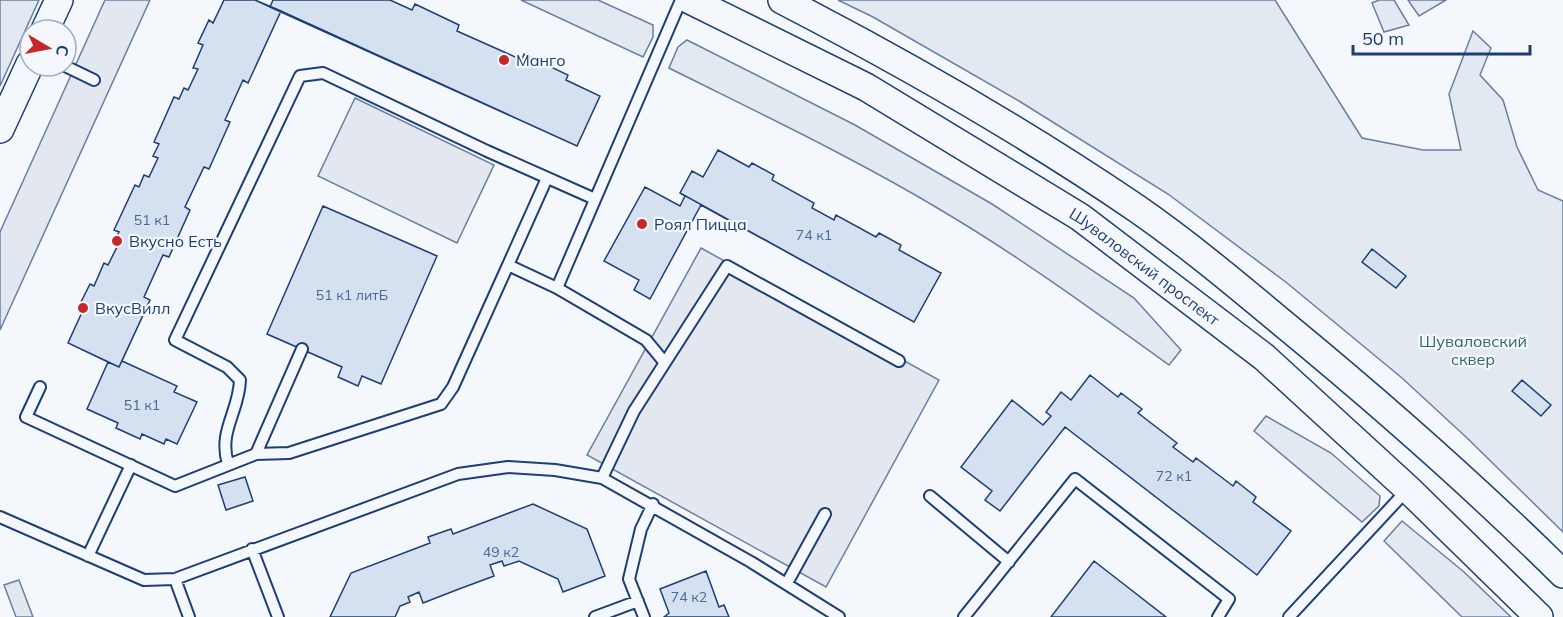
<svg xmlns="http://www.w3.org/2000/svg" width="1563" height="617" font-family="Mulish,sans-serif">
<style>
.green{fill:#e3e9f0;stroke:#687fa3;stroke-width:1.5}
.parking{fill:#e3e8f0;stroke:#687fa3;stroke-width:1.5}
.building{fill:#d5e0f0;stroke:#1d3f73;stroke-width:1.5}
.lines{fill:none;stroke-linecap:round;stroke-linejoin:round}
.service-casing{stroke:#1d3f73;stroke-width:14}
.tertiary-casing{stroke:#1d3f73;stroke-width:30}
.service{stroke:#f4f7fb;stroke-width:10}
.tertiary{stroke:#f4f7fb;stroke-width:27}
.poi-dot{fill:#c62828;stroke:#f4f7fb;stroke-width:2}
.labels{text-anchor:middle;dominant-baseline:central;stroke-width:4.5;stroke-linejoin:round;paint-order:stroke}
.number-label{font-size:14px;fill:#4b6792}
.poi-label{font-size:16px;fill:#1d3f73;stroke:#f4f7fb;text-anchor:start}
.street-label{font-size:16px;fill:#1d3f73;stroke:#f4f7fb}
.park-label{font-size:16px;fill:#2c6c60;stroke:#f4f7fb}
</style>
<rect width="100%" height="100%" fill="#f4f7fb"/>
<!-- green -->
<path class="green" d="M0,0H39L0,86Z
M521,0H598L653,25V37L643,57Z
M838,0H1275L1362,138L1423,150H1461L1449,94L1473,31L1491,48L1480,75L1503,100L1517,147L1538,190L1563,201V532L1466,437L1402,378L1287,283L1168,194L1019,101L873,17Z
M1379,0H1394L1409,25L1384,32L1372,3Z
M1408,0H1446L1419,16Z
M687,40L855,125L992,204L1134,298L1181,350L1169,365C1094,311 1019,256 939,209C852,157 759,113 669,68L678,47Z
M1266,416L1331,453L1380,496L1379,506L1362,522L1254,431Z
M1402,521L1464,572L1511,617H1462L1384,541Z"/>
<!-- parking -->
<path class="parking" d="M105,0H150L0,330V232Z
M355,98L494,165L457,243L318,176Z
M701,248L939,380L826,587L587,455Z
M19,580L33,617H16L4,585Z"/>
<!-- building -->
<path class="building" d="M224,0H255L281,11L248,83L243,80L225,120L230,122L209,169L204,167L185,207L190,210L169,257L163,255L144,297L150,300L119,367L68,343L83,310L78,308L90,284L94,286L104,263L108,265L118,245L113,244L119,232L114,230L135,185L139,187L144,175L149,177L158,158L153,156L159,144L154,142L174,97L179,99L184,88L188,90L198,69L193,68L203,45L198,43L209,20L213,23Z
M224,0H255L270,7L273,0H390L412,10L415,4L459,25L457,31L522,60L524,54L568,75L566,80L600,96L577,146L281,11L248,83L243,80L225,120L230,122L209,169L204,167L185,207L190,210L169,257L163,255L144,297L150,300L122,361L177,386L174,392L197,402L177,444L166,439L164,444L142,434L140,439L116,428L118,423L87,409L108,362L68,343L83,310L78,308L90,284L94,286L104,263L108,265L118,245L113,244L119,232L114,230L135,185L139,187L144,175L149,177L158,158L153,156L159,144L154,142L174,97L179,99L184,88L188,90L198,69L193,68L203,45L198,43L209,20L213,23Z
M273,0H390L412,10L415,4L459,25L457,31L522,60L524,54L568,75L566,80L600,96L577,146L270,7Z
M718,150L749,167L752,163L774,175L772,180L814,203L812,208L834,220L836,215L876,237L879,233L901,245L899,250L941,273L914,322L701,205L650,299L634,290L639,280L604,261L645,187L680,206L685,196L680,193L692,171L703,177Z
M718,150L749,167L752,163L774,175L772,180L814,203L812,208L834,220L836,215L876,237L879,233L901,245L899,250L941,273L914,322L680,193L692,171L703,177Z
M323,206L437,256L381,384L362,376L358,386L338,377L342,367L267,334Z
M1372,249L1406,276L1396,288L1362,262Z
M122,361L177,386L174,392L197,402L177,444L166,439L164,444L142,434L140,439L116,428L118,423L87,409L108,362L119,367Z
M1090,375L1118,397L1121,393L1142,409L1138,413L1177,443L1173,447L1193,462L1196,458L1233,486L1236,481L1256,497L1253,502L1291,531L1257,575L1065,427L1000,511L985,500L992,491L961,467L1012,400L1043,425L1051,416L1046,412L1061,392L1071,400Z
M1522,380L1551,405L1541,416L1512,391Z
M245,477L253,501L226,510L218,485Z
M533,504L587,529L605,576L563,592L558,579L519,561L504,566L502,561L490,565L494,576L459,589L423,603L419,592L408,597L410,602L400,606L395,617H330L351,573L430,543L428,537L451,529L453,534Z
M1094,561L1166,617H1051Z
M706,571L719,607L724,605L729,617H664L669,613L660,589Z"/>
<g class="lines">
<!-- service casing -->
<g class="service-casing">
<path id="service" d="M65,66L94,80
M508,265L547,178
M557,288L681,0
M40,387L26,417L175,486L256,454L289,453L441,404L453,387L508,265L557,288L646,340L665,363
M256,454L302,349
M228,464C218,431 239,412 240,380L227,367L175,340L300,76L323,73L487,151L595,199
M602,478L634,411L727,266L899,361
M930,496L1009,562
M0,517L144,580L175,579L458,474L508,467L555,470L602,478L751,562L839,617
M252,549L278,617
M88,556L131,465
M175,579L189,617
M787,583L825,514
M595,617L638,601
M644,617L629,579L641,529L653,504
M964,617L1075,479L1229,599L1218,617
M1289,617L1408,489"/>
</g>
<!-- tertiary casing -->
<g class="tertiary-casing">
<g id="tertiary">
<path id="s1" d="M690,0L866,87L1080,217L1264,357L1408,489L1539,617"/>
<path d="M782,0C904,63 1023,131 1136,208C1188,244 1238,286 1286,326C1382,405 1475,487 1563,574"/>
<path d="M45,30L59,0"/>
<path d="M0,129L30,64"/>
</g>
</g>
<!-- service -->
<use href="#service" class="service"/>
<!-- tertiary -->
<use href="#tertiary" class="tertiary"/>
</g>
<!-- markers -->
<g class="poi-dot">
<circle cx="504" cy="60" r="6"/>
<circle cx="642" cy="224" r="6"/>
<circle cx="117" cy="241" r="6"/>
<circle cx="83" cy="308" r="6"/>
</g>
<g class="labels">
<!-- number labels -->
<g class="number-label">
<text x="152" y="220">51 к1</text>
<text x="814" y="235">74 к1</text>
<text x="352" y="295">51 к1 литБ</text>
<text x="142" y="405">51 к1</text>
<text x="1174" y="476">72 к1</text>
<text x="501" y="552">49 к2</text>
<text x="689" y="597">74 к2</text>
</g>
<!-- poi labels -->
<g class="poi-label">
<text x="516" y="60">Манго</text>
<text x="654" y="224">Роял Пицца</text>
<text x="129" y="241">Вкусно Есть</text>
<text x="95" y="308">ВкусВилл</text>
</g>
<!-- street labels -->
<g class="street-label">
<text stroke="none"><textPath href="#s1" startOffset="528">Шуваловский проспект</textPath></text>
</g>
<!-- park labels -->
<g class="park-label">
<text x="1473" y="341">Шуваловский<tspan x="1473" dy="18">сквер</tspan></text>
</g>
</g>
<!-- north arrow -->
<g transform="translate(48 48) rotate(100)"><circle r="28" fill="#f4f7fb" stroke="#9eadc5" stroke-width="1.5"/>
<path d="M0-4.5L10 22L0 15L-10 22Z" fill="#c62828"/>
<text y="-9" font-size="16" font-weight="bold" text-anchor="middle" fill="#1d3f73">С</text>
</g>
<!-- scale -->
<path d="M1353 45v9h177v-9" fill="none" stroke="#1d3f73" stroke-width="3"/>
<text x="1362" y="45" font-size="18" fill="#1d3f73" stroke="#f4f7fb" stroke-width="4.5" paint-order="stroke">50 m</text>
</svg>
